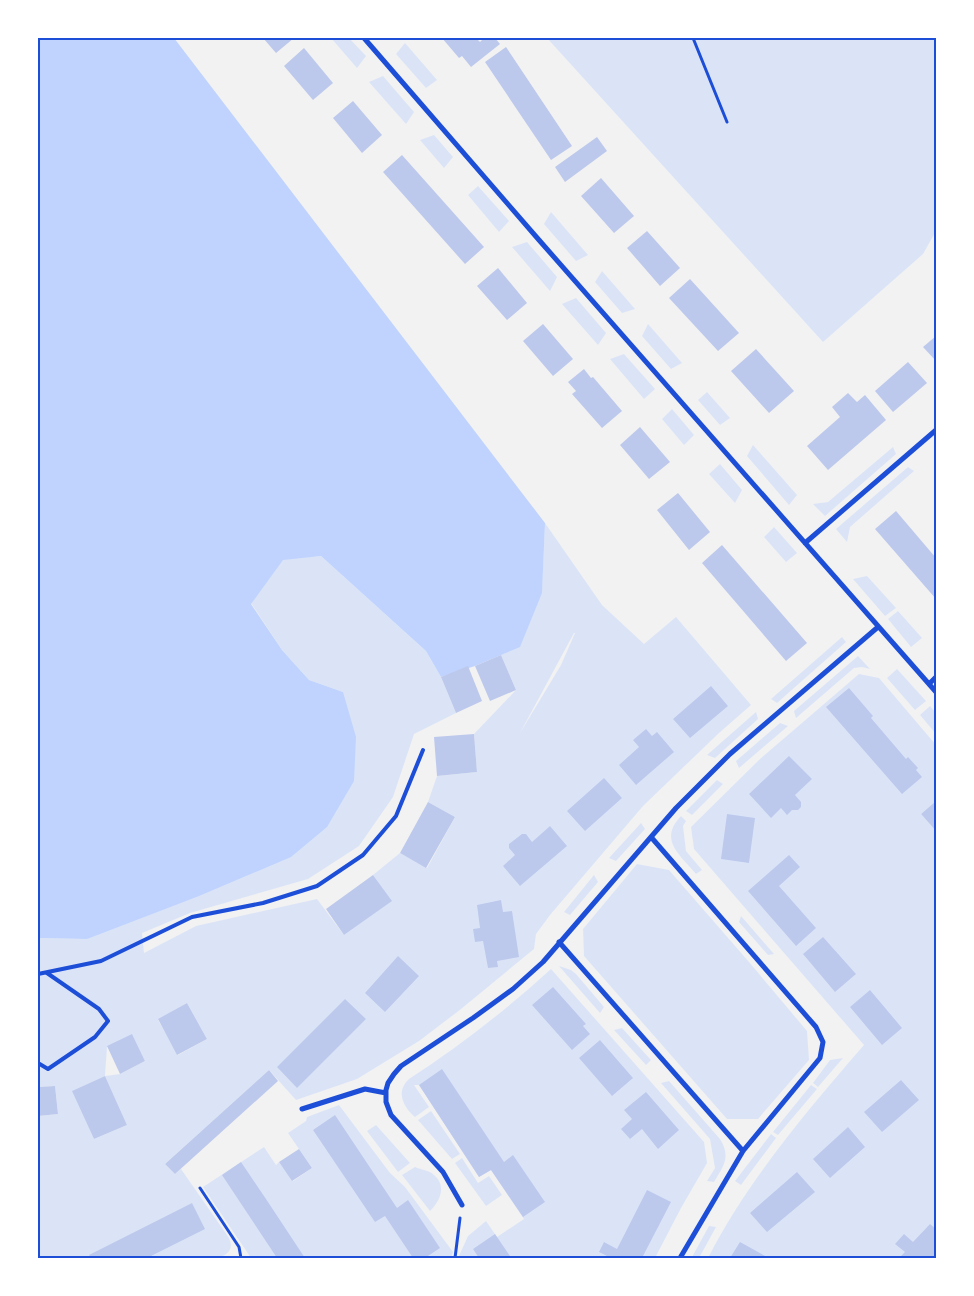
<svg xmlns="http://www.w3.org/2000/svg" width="974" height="1296" font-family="Poppins,sans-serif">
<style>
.green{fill:#dbe4f7;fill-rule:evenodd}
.water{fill:#bfd3fe}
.building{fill:#bdc9ec}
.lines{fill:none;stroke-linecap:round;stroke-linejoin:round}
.path{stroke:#1d4ed8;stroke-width:3}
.service{stroke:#1d4ed8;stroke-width:4}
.minor{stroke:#1d4ed8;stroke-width:5}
.neatline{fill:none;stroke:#1d4ed8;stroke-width:2}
</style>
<rect width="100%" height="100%" fill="#f2f2f2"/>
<!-- green -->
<path class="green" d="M331,38H349L366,56L357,68Z
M547,38H936V231L923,254L823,342Z
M405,43L437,80L426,88L396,54Z
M383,76L414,112L406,124L369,82Z
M434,135L453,157L444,168L420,140Z
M478,186L509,221L499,232L468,195Z
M551,212L588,255L576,261L544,224Z
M527,242L557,277L550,291L512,247Z
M602,271L635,309L622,313L595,282Z
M576,298L606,333L598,345L562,304Z
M648,324L682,363L671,369L642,336Z
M624,354L655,389L644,399L610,359Z
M707,392L730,418L720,425L698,400Z
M672,409L694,435L684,445L662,419Z
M753,445L797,495L789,505L747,456Z
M893,447L896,454L825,516L813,504L828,502Z
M720,464L742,490L735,503L709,474Z
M908,467L914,471L850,527L847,542L836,529Z
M545,523L602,605L644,644L676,617L751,705L719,733L643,806L550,915L536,934L534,949L461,1009L419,1041L357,1079L296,1100L269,1070L165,1164L175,1174L181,1169L229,1238C234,1250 228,1254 218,1258H38V1116L58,1114L55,1086L38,1087V938L87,939L343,692L309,680L282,650L251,603L283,559L321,556L426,651L441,677L456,713L414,734L393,797L359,846L308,879L190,913L142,933L144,953L196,926L317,899L344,935L391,901L373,875L400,853L427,868L455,817L428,802L437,776L477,772L474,734L516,690L501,655L520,646L542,589ZM575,633L561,665L520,733L574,633ZM187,1003L207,1039L178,1055L158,1020ZM132,1035L145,1061L120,1074L105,1076L107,1047ZM105,1076L127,1125L94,1139L73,1091Z
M774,527L797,553L786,562L764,537Z
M867,576L896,608L885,616L853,579Z
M898,611L922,638L911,647L888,619Z
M842,637L846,642L777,703L771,699Z
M858,656L870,669L862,667L854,668L796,718L794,711Z
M897,669L926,701L915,710L887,678Z
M859,674L879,678L936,745V801L921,814L936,831V1258H708C748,1180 806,1112 864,1045L694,849L691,827L760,759Z
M930,706L936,713V734L920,715Z
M756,712L758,719L715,758L707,755Z
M780,723L788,726L739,768L736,761Z
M717,780L723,784L692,815L686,811Z
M681,816L686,821L683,826L686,851L702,870L696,874C680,855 658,840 681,816Z
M641,823L645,829L616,861L609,858Z
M637,864L669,870L749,962L807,1031L809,1060L758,1119H727L584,956L583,929Z
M594,875L598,882L570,915L564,912Z
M741,916L774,954L768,955L739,922Z
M559,966L571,970L576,974L604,1007L600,1013Z
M551,969L704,1142L707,1163L681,1208L655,1258H458L468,1236L486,1221L497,1237L524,1219L491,1170L479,1177L419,1085H414L429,1107L415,1117C402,1106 396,1091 409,1079C460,1046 507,1009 551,969Z
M622,1028L651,1060L646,1065L614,1030Z
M843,1058L818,1087L813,1083L830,1060Z
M669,1081L720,1139C731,1157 724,1165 714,1182L707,1181L715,1168L710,1139L661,1083Z
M811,1085L817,1089L778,1135L773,1132Z
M339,1105L390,1173L405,1187L453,1252L451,1258H251L203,1187L264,1147L276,1165L279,1162L293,1181L312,1168L288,1133L306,1121L307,1117Z
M431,1111L460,1154L452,1159L418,1120Z
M376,1125L410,1163L398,1172L367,1131Z
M771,1134L776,1138L741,1185L735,1181Z
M462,1158L478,1183L489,1176L502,1195L486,1206L455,1163Z
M415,1167C421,1170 429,1170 434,1175C447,1186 440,1201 430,1211L402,1175Z
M709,1226L716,1227L699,1258H693L692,1257Z"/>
<!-- water -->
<path class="water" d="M38,38H174L545,523L542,593L520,647L475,666L441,677L426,651L321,556L283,560L251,604L282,650L309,680L343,692L356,737L354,781L327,827L291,857L199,896L87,939L38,938Z"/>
<!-- building -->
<path class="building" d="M263,38H294L276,53Z
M442,38H476L480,42L484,38H495L500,44L471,67L462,56L459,58Z
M506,47L572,146L551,160L485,62Z
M304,48L333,83L313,100L284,66Z
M353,101L382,135L362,153L333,118Z
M597,137L607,151L565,182L555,167Z
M402,155L484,247L465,264L383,172Z
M601,178L634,216L614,233L581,196Z
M647,231L680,268L660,286L627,248Z
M498,268L527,303L507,320L477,286Z
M690,279L739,333L718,351L669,298Z
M543,324L573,359L553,376L523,341Z
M936,336V361L923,347Z
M756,349L794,391L769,413L731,371Z
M908,362L927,383L893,412L875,391Z
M584,369L591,378L593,377L622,411L602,428L572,394L576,391L568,382Z
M848,393L857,402L865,395L886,420L828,470L807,446L840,417L832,407Z
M640,427L670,462L649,479L620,445Z
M678,493L710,532L689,550L657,510Z
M896,511L936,558V599L875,529Z
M722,545L807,643L786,661L702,563Z
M501,655L516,690L490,701L475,666Z
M468,666L482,701L456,713L441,677Z
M711,686L728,706L690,738L673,719Z
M849,688L873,716L871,718L906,759L908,757L918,768L916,770L922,777L902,794L826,707Z
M646,729L652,736L657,732L674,752L636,785L619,765L639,747L633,740Z
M474,734L477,772L437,776L434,737Z
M789,756L812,779L795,795L801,802V807L798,810H792L787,815L781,808L771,818L749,794Z
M604,778L622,798L585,831L567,811Z
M936,801V831L921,814Z
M428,802L455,817L426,868L400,853Z
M727,814L755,818L749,863L721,859Z
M550,826L567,846L520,886L503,866L515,855L509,848V844L522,834H526L532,842Z
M789,855L800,867L779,886L816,928L796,946L748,891Z
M373,875L392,901L344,935L326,909Z
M501,900L503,912L512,911L519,957L497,961L498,967L488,968L483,941L475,942L473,929L480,928L477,905Z
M823,937L856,974L835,992L803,954Z
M398,956L419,976L385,1012L365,993Z
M553,987L586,1024L583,1026L590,1034L572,1050L532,1005Z
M870,990L902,1028L882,1045L850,1007Z
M345,999L366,1019L297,1088L277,1067Z
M187,1003L207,1039L177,1055L158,1019Z
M132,1034L145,1061L120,1074L107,1046Z
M600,1040L633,1078L612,1096L579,1058Z
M442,1069L504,1162L513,1155L545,1202L523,1217L491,1170L479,1177L419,1085Z
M269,1070L278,1081L175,1174L165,1164Z
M105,1076L127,1125L94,1139L72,1091Z
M901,1080L919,1100L882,1132L864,1112Z
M55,1086L58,1114L38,1116V1087Z
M646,1092L679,1130L658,1149L642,1129L630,1139L621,1129L632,1119L624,1110Z
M335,1115L397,1208L408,1200L440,1248L425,1258H413L385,1216L375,1222L313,1130Z
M848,1127L865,1147L830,1178L813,1159Z
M299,1149L312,1168L292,1181L279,1162Z
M241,1162L266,1199L305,1258H277L222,1175Z
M797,1172L815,1192L767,1232L750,1213Z
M647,1190L671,1202L642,1258H611L599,1252L604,1242L617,1249Z
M192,1203L205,1229L147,1258H91L89,1255Z
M930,1224L936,1229V1257L935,1258H899L905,1252L895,1244L904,1234L913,1242Z
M495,1234L510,1256L507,1258H479L473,1249Z
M740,1242L767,1257L766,1258H730Z"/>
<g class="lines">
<!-- path -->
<path class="path" d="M693,38L727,122
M200,1188L239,1247L241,1258
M455,1258L460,1218"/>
<!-- service -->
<path class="service" d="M38,974L101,961L192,917L263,903L317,886L363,855L396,816L423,750
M38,1061V1063L48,1069L95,1037L108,1021L99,1009L47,973"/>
<!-- minor -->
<path class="minor" d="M364,38L539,240L936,692
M805,543L936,430
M929,684L936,677
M651,837L816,1027L823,1042L820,1058L743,1151L680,1258
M559,942L743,1151
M302,1109L365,1089L386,1093
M462,1205L443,1172L391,1115L386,1102V1090L388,1083L394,1074L401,1066L473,1018L513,989L543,962L676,808L730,754L878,627"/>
</g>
<!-- border -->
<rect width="974" height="1296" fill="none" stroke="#ffffff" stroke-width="78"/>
<rect x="39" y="39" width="896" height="1218" class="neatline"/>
</svg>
